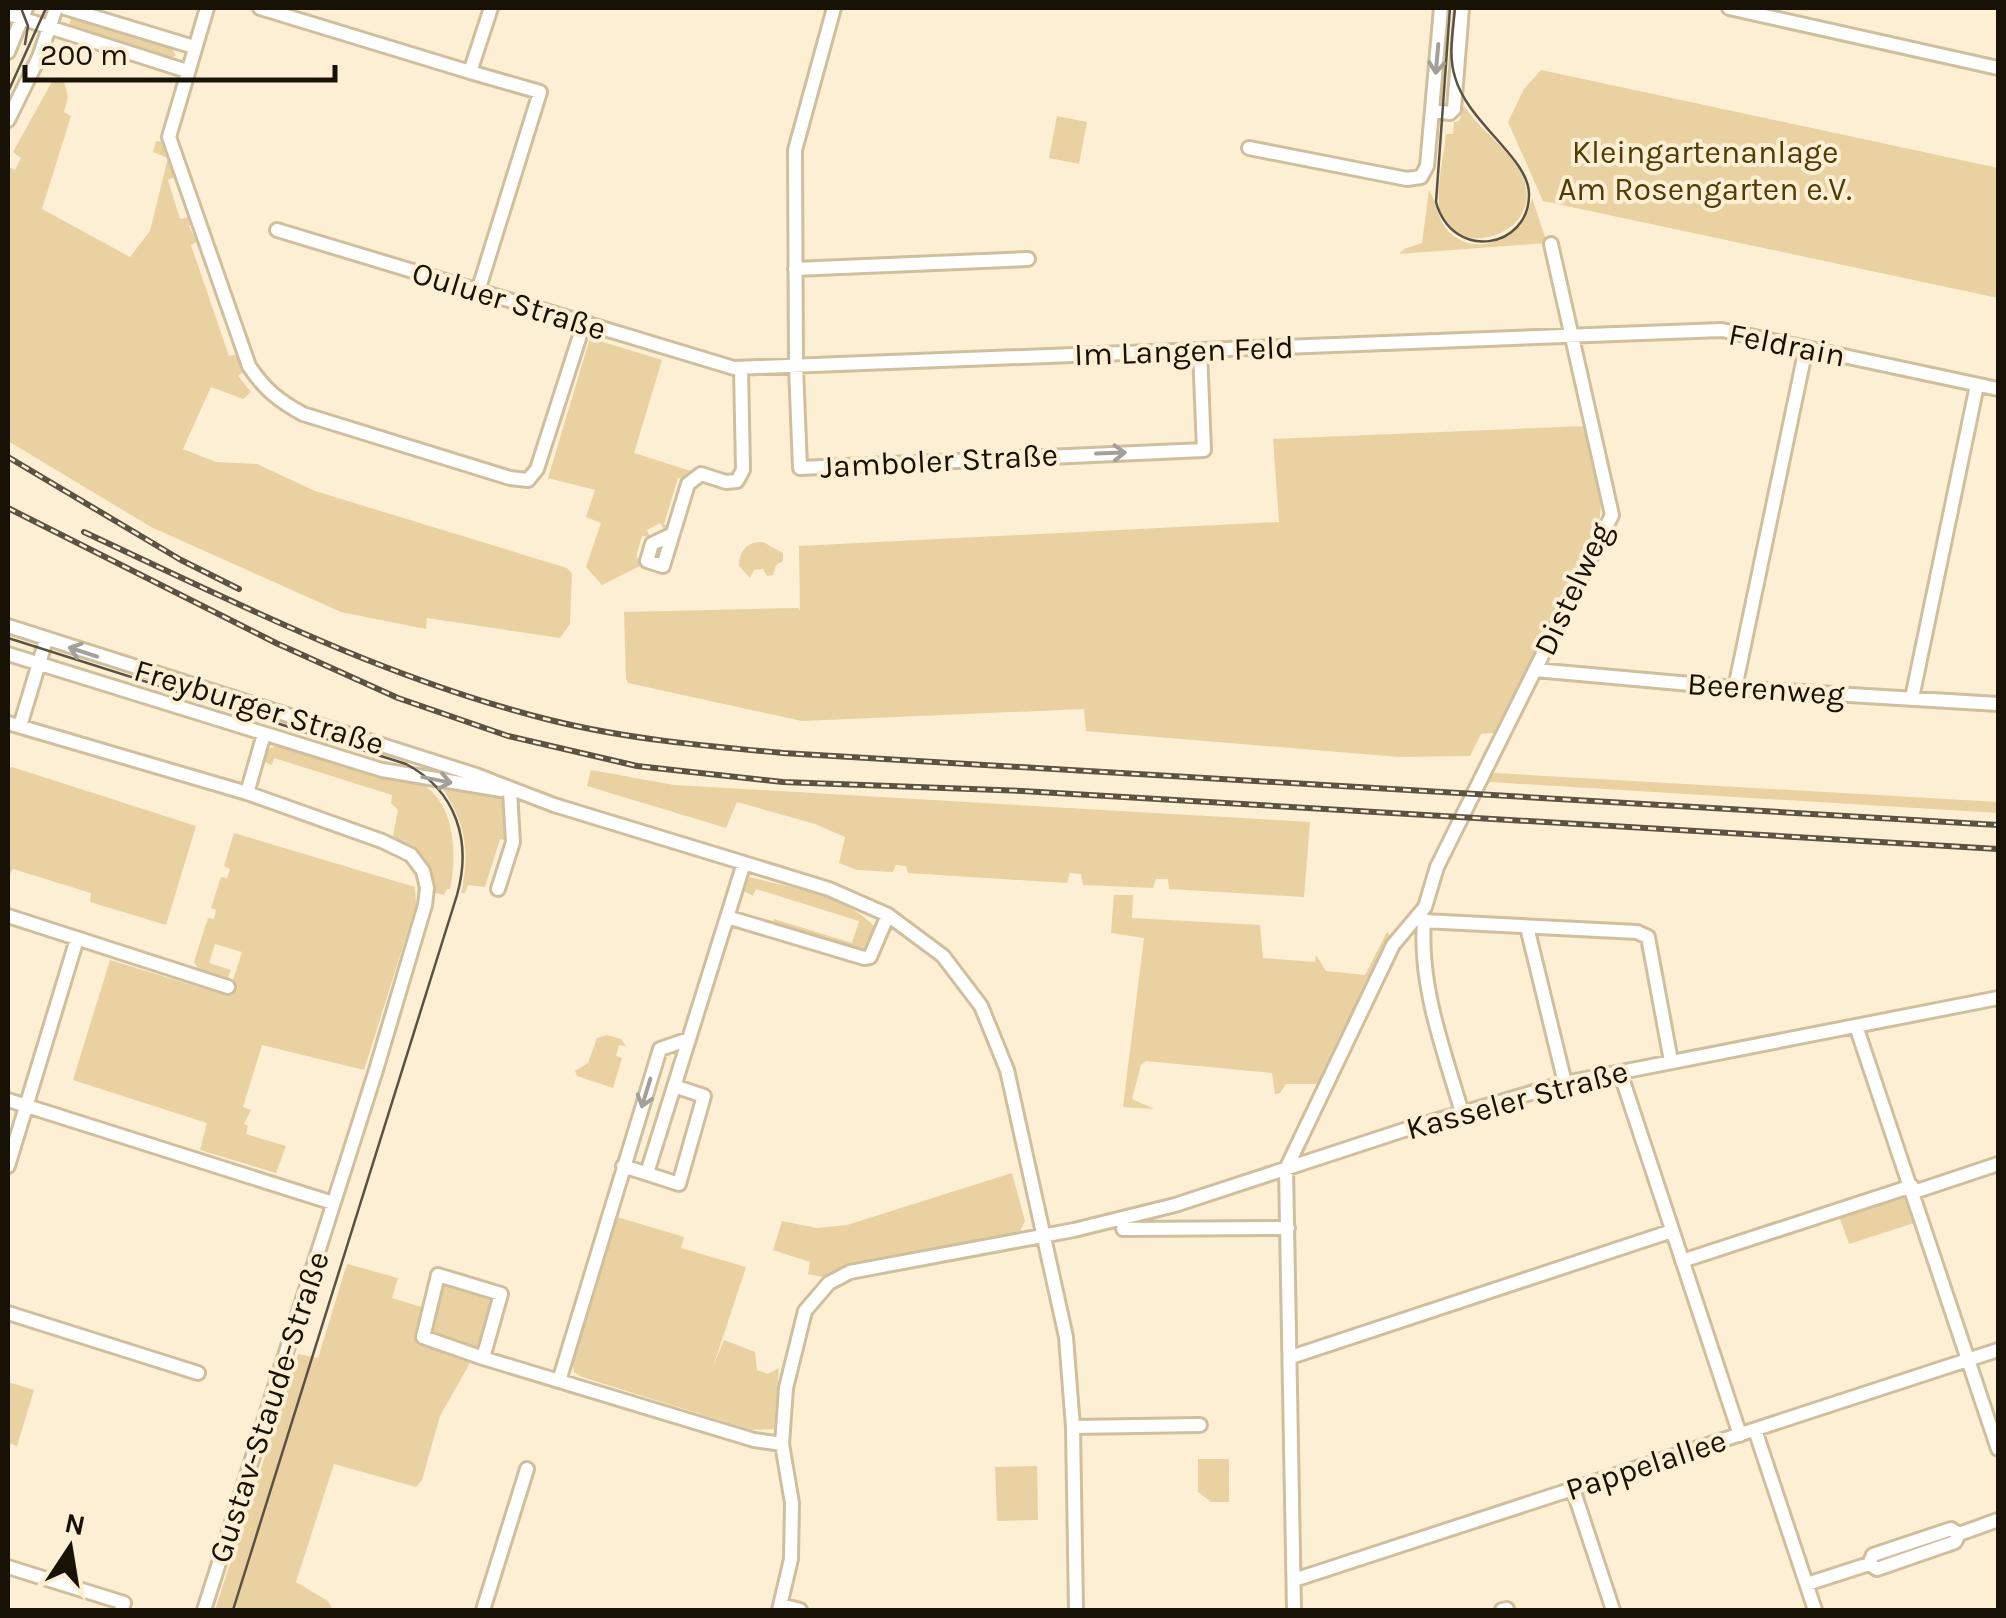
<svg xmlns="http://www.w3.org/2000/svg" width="2006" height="1618" font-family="Karla,sans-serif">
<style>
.green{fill:#e9d1a2}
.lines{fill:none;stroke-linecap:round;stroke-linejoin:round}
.minor-casing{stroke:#d0bf9d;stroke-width:18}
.minor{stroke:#fff;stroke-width:12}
.tram{stroke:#5a5242;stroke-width:2.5}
.rail-casing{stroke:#5a5242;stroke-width:6}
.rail{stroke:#fcefd3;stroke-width:2.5;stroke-dasharray:8;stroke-linecap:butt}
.oneway{stroke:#a3a09b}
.labels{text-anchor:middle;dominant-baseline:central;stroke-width:8;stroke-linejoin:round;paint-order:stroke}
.park-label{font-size:32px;fill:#513c06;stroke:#fcefd3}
.street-label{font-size:32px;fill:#181206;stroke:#fcefd3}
</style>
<rect width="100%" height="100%" fill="#fcefd3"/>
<!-- green -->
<path class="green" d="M72,15L169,45L176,55L168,60L68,29Z
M1541,70L1998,168V298L1543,201L1508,122L1524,89Z
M63,77L68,97L64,112L71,116L42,209L130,257L150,231L168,158L153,152L156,141L163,142L175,177L168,180L180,219L189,217L191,223L189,226L197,242L191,245L229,356L237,354L245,370L238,376L251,392L243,399L211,387L183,449L216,462L257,464L315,491L567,568L572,574L570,624L560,638L427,618L426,629L341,612L151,527L8,441V167L15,170L21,158L13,152L54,78L61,81Z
M1464,106C1480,131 1512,150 1523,178C1547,237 1445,265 1439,204C1437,182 1444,156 1446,134H1453L1454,122L1459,121Z
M1057,116L1087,122L1079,164L1049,158Z
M1429,190C1437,203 1437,219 1449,232C1480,261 1525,235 1532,198L1547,243L1399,254L1404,249L1422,243Z
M590,338L662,360L634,453L691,471L688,480L678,478L664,524L670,527L664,530L660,523L647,530L650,537L642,536L636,557L642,560L640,566L602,585L586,567L601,523L586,517L595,490L548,478Z
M1586,426L1601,501L1599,530L1494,733L1481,734L1470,756L1399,757L1086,731L1084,709L802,721L628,683L626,679L624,612L798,608L800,611L799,546L1279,522L1273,439Z
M763,542L783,553V561L776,565L773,575L767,576L763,569L754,570L750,578L739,566C739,550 747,542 763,542Z
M277,745C312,756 347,767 382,776C394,778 410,778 420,783C456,802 457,856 450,889H447L444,895L432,892L414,850L393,836L398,810L391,803L392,795L274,758L272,765L263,761L265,751Z
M12,767L196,826L166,925L90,902L91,893L13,869L8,877V768Z
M591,770L674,785L1310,822L1304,897L1169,889L1168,879H1156L1153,888L1083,885L1081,874L1070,873L1067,883L908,873L906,866L896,865L893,872L857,870L839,863L845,837L815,824L737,802L726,828L587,786Z
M1495,773L1998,802V813L1490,782L1482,791L1491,774Z
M441,786L507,799L509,841L500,839L485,887L468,885L465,893H461C471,852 465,821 441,786Z
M234,833L415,887L416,905L364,1070L262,1045L243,1107L251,1110L244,1124L248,1126L246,1134L286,1146L276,1173L200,1150L207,1123L73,1080L110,960L228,996L242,952L215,944L209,963L231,970L226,983L200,972L194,962L208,918L214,919L216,910L211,908L221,877L227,878L230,869L224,866Z
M749,877C792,888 844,894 875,927L869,946L862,952L773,926L774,919L852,943L859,921L756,889L753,896L742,890Z
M1114,895H1133L1132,918L1260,925L1263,958L1315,962L1316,955L1326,971L1365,975L1387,932L1392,938L1318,1084H1286L1280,1093L1275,1094L1272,1073L1146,1061L1141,1065L1132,1099L1154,1109L1123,1107L1144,938L1111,933Z
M607,1035L621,1039L626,1046L619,1045L616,1056L622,1058L613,1088L577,1076L575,1071L588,1063L597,1038Z
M1012,1173L1025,1221L1017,1237L846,1265L823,1277L808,1274L810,1262L773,1250L782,1221L817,1228L847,1225Z
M1907,1194L1917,1222L1849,1244L1839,1216Z
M617,1217L684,1237L681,1248L746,1267L713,1367L724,1340L755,1352L757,1370L768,1374L779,1368L774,1429L751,1430L582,1377L574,1372L572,1360Z
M347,1264L398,1278L392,1298L428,1309L418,1344L470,1363L440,1416L422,1480L416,1487L334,1464L296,1582L328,1601L333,1610H215L298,1354L318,1358Z
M445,1282C462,1287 487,1287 494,1305L484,1343L467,1350L431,1334L428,1323L440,1286Z
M8,1382L34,1390L17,1446L8,1443Z
M1198,1459H1229V1502H1211L1198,1492Z
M1037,1466L1038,1520L997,1521L995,1467Z"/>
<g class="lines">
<!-- minor casing -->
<g class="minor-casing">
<path id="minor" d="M65,8L194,47
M207,8L169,137L249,366C264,389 279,401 303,414L510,478L528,480L537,469L584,323
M260,8L470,72
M834,8L795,150L796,367L800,468L1204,450L1200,351
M1729,8L1998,68
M8,14L187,71
M8,52L26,8
M1432,111L1450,113L1454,109L1462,8
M8,120L39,57L56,8
M1249,148L1407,179L1421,177L1427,166L1441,8
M277,230L734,368L1722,330L1998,389
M795,269L1028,259
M478,291L540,92L470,72L491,8
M671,535L652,544L647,561L663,566L688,484L701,474L726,482L737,481L743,470L741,368
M8,626L476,775L554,805L829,889L888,915L943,956L981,1006L1007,1070L1066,1337L1073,1427L1076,1610
M8,654L382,770L501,790
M1535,670L1735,688L1998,704
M1735,688L1806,348
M1912,698L1977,385
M8,723L247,793L382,841L411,855L423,871L427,888L425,905L376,1070L204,1610
M20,726L46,640
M247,793L264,734
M498,889L513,842L510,791
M1421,915L1424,921L1637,932L1648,937L1671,1061
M8,916L228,987
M727,917L864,958L870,957L888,915
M1424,921C1419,987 1444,1050 1462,1113
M1527,927L1565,1083
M1856,1026L1998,1449
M1620,1072L1740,1435
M8,1100L333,1203
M8,1166L77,939
M623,1166L679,1184L704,1096L674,1086
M647,1173L744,863
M1914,1192L1998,1164
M1123,1229L1288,1228
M1682,1261L1912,1186
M8,1313L198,1373
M1291,1357L1672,1231
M483,1358L423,1337L438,1275L501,1294L483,1358L754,1440L782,1444
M559,1381L660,1049L689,1039
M1073,1427L1200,1425
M1755,1430L1815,1610
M1573,1489L1613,1610
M1869,1564L1873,1555L1951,1529L1959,1534
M8,1567L124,1603L121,1610
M1294,1580L1998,1350
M1807,1584L1869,1564L1877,1569L1955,1542L1959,1534L1998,1520
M781,1605L800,1610
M483,1610L527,1469
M779,1610L791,1559L792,1503L782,1444L786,1388L805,1311L829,1283L850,1272L1074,1230L1175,1205L1404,1130L1565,1083L1998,998
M1294,1610L1286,1169L1393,945L1425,907L1437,867L1612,515L1551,244
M1502,1610L1507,1609"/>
</g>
<!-- minor -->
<use href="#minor" class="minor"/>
<!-- tram -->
<path class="tram" d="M21,8L28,26L25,44
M1450,8L1436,202C1453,263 1530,248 1529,194C1529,158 1467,122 1455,77C1448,55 1453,31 1455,8
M8,92L46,8
M8,638L406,764C457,791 472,842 457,895L233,1610"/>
<!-- rail casing -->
<g class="rail-casing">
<path id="rail" d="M8,457L181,560L239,589
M8,508L276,643L398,698L508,736L637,766L783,782L1022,791L1998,849
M84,532C236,603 386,679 550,720C626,739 705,746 783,753L1998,825"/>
</g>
<!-- rail -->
<use href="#rail" class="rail"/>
</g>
<!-- one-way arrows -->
<defs><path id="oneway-shaft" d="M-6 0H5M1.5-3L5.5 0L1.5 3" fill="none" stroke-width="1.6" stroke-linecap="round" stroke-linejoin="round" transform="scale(2.5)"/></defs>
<g class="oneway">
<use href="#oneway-shaft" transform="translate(1437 59) rotate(95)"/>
<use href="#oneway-shaft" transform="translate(1111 453) rotate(-2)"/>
<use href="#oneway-shaft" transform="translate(83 652) rotate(-162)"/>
<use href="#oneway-shaft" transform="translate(437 780) rotate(11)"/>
<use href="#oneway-shaft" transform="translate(646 1093) rotate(107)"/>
</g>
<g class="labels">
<!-- park labels -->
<g class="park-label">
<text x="1705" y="152">Kleingartenanlage<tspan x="1705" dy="37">Am Rosengarten e.V.</tspan></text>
</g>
<!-- street labels -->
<g class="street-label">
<text transform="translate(509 301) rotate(17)">Ouluer Straße</text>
<text transform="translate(1787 345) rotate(11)">Feldrain</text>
<text transform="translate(1184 351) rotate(-2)">Im Langen Feld</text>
<text transform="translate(939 461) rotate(-3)">Jamboler Straße</text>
<text transform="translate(1573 589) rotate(-65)">Distelweg</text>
<text transform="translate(1766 689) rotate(4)">Beerenweg</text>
<text transform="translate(259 707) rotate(17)">Freyburger Straße</text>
<text transform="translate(1517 1100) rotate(-15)">Kasseler Straße</text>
<text transform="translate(269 1407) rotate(-72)">Gustav-Staude-Straße</text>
<text transform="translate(1646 1465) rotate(-18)">Pappelallee</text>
</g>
</g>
<!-- border -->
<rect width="2006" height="1618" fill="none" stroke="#181206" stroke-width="20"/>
<!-- north arrow -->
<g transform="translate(70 1548) rotate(12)" stroke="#fcefd3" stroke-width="8" paint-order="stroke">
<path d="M0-8L18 38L0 25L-18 38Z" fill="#181206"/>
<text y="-15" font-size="28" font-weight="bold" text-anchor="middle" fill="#181206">N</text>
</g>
<!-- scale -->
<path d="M25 65v15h310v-15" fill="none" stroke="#181206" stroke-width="5"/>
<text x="40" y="65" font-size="30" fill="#181206" stroke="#fcefd3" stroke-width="8" paint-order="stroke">200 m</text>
</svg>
